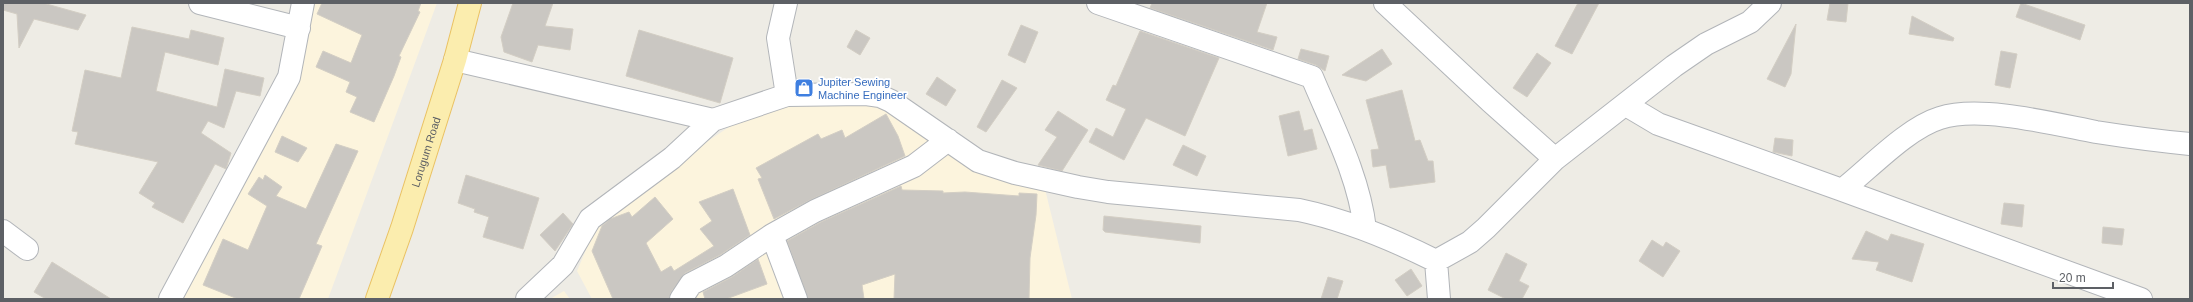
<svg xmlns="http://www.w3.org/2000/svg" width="2193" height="302" font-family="Arial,sans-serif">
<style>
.commercial{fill:#fcf4dd}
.building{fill:#cac7c2;stroke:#d3cec4}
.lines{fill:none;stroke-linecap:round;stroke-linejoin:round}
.minor-casing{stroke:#b2b5b9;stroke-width:24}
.major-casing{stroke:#eac263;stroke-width:24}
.minor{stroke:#fff;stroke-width:22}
.major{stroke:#fbedae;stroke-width:22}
.labels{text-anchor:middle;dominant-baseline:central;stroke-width:3.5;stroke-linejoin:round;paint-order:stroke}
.shop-label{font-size:11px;fill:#366cbe;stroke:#fff;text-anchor:start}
.street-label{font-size:11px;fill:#5d6065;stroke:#fff}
</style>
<rect width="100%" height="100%" fill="#eeece5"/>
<!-- commercial -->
<path class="commercial" d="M313,3H437L328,299H178Z
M868,100L1044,185L1072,299H592L577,271L599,219L669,167L735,123L804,102Z
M564,291L570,299H550Z"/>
<!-- building -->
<path class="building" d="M3,3H43L86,15L78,30L34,19L19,48L17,14L3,10Z
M322,3H421L418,11L420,12L399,56L401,57L394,76L374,122L350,112L357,97L346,92L350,82L316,67L323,51L351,63L362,35L317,14Z
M513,3H553L545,26L573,29L570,50L538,45L532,62L504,52L501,37Z
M1152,3H1267L1257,32L1277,37L1273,50L1150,8Z
M1578,3H1599L1572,54L1555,46Z
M1830,3H1848L1846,22L1827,20Z
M2021,3L2085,25L2080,40L2016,17Z
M1912,16L1954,38L1953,41L1909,34Z
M1796,24L1791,74L1785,87L1767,79Z
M1021,25L1038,32L1025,63L1008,55Z
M132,27L189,39L191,30L224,38L218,65L165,52L156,91L217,107L225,69L264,78L260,96L236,91L224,128L208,121L201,133L231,153L226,169L215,164L183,223L152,207L155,203L139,193L158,162L75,144L78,132L72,131L85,70L121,78Z
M639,30L733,58L720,103L626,76Z
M856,30L870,38L860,55L847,47Z
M1140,31L1219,58L1185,136L1146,118L1124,160L1089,142L1096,128L1113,137L1126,109L1106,100L1113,85L1116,86Z
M1301,49L1329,56L1325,71L1316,65L1298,59Z
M1382,49L1392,64L1366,81L1342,75Z
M2001,51L2017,54L2010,88L1995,85Z
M1537,53L1551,63L1527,97L1513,88Z
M937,77L956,90L946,106L926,94Z
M1002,80L1017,88L986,132L977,127Z
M1402,90L1415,141L1420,140L1428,161H1433L1435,182L1390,188L1386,165L1373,167L1371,150L1379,149L1366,100Z
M1058,111L1088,130L1062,171L1038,165L1057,137L1045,130Z
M1299,111L1304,131L1312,129L1317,149L1288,156L1279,116Z
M886,114L898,136L905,156L810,200L774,219L758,179L762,178L756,168L818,134L821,139L842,130L845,138Z
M282,136L307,148L298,162L275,152Z
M1775,138L1793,140L1792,156L1773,152Z
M336,144L358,151L316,244L322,246L299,299H238L203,285L223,239L248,250L267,206L248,194L259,177L263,180L265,175L282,187L276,196L306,209Z
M1183,145L1206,156L1197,176L1173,165Z
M466,175L539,198L523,249L483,237L489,217L474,212L475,209L458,203Z
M901,186L902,190L943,191V193L965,192L1019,196V193L1037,194L1036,215L1030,258L1029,299H894L895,274L862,285L864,299H808L787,241L821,222Z
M733,189L750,235L720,255L685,273L671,292L669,299H613L592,251L602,226L610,219L629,212L632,217L655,197L673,219L646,243L661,272L671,266L674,271L714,246L700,229L712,221L699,202Z
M2004,203L2024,205L2022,227L2001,224Z
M563,213L573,224L555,251L540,235Z
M1104,216L1201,226L1200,243L1105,232L1103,230Z
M2103,227L2124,229L2122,245L2102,243Z
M1866,231L1888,241L1891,234L1924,244L1912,282L1876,270L1879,262L1852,259Z
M1652,240L1663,247L1666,242L1680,251L1663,277L1639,261Z
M1506,253L1527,264L1519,281L1529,286L1522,299H1506L1488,290Z
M758,259L767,284L726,299H705L703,292L732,277Z
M52,262L111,299H46L34,292Z
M1411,269L1422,286L1407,296L1395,280Z
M1328,277L1343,281L1337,299H1321Z"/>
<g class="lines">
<!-- minor casing -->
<g class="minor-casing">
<path id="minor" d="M200,3L299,28
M786,3L778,38L787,95
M1098,3L1312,77C1332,125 1359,176 1365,229
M1385,3L1490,101L1555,159
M455,60L713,120
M1626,105L1658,124L1842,190C1869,169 1907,128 1940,118C1980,105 2054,124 2096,132C2128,137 2158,141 2190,144
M1842,190L2141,299
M3,231L27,249
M772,235L796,299
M1436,261L1439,299
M170,299L289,77L303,3
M527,299L563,265L590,219L672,158L713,120L787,95L866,94L880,96L891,101L978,161L1015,173L1078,187L1108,192L1299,210C1347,220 1392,239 1436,261L1470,242L1486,228L1555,159L1674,66L1706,44L1750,22L1770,3
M681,299L691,284L726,266L772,235L815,211L914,166L948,140"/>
</g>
<!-- major casing -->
<g class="major-casing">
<g id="major">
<path id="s1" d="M377,299L402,228L455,60L470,3"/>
</g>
</g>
<!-- minor -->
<use href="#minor" class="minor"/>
<!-- major -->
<use href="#major" class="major"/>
</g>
<!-- icons -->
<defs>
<g id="shop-square" transform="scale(1)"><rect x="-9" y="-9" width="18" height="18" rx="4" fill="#3f7fe0" stroke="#fff"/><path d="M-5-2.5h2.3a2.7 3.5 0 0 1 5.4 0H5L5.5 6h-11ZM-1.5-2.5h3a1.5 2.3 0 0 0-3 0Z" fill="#fff"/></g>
</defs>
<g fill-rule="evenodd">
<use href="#shop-square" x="804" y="88"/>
</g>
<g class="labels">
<!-- shop labels -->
<g class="shop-label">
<text x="818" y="82">Jupiter Sewing<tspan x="818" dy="13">Machine Engineer</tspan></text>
</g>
<!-- street labels -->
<g class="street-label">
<text stroke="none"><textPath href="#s1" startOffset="155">Lorugum Road</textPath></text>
</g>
</g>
<!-- border -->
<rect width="2193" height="302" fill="none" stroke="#5d6065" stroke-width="8"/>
<!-- scale -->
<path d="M2053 282v6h60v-6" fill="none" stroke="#5d6065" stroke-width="2"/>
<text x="2059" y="282" font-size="12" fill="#5d6065" stroke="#ffffff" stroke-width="3" paint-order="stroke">20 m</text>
</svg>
